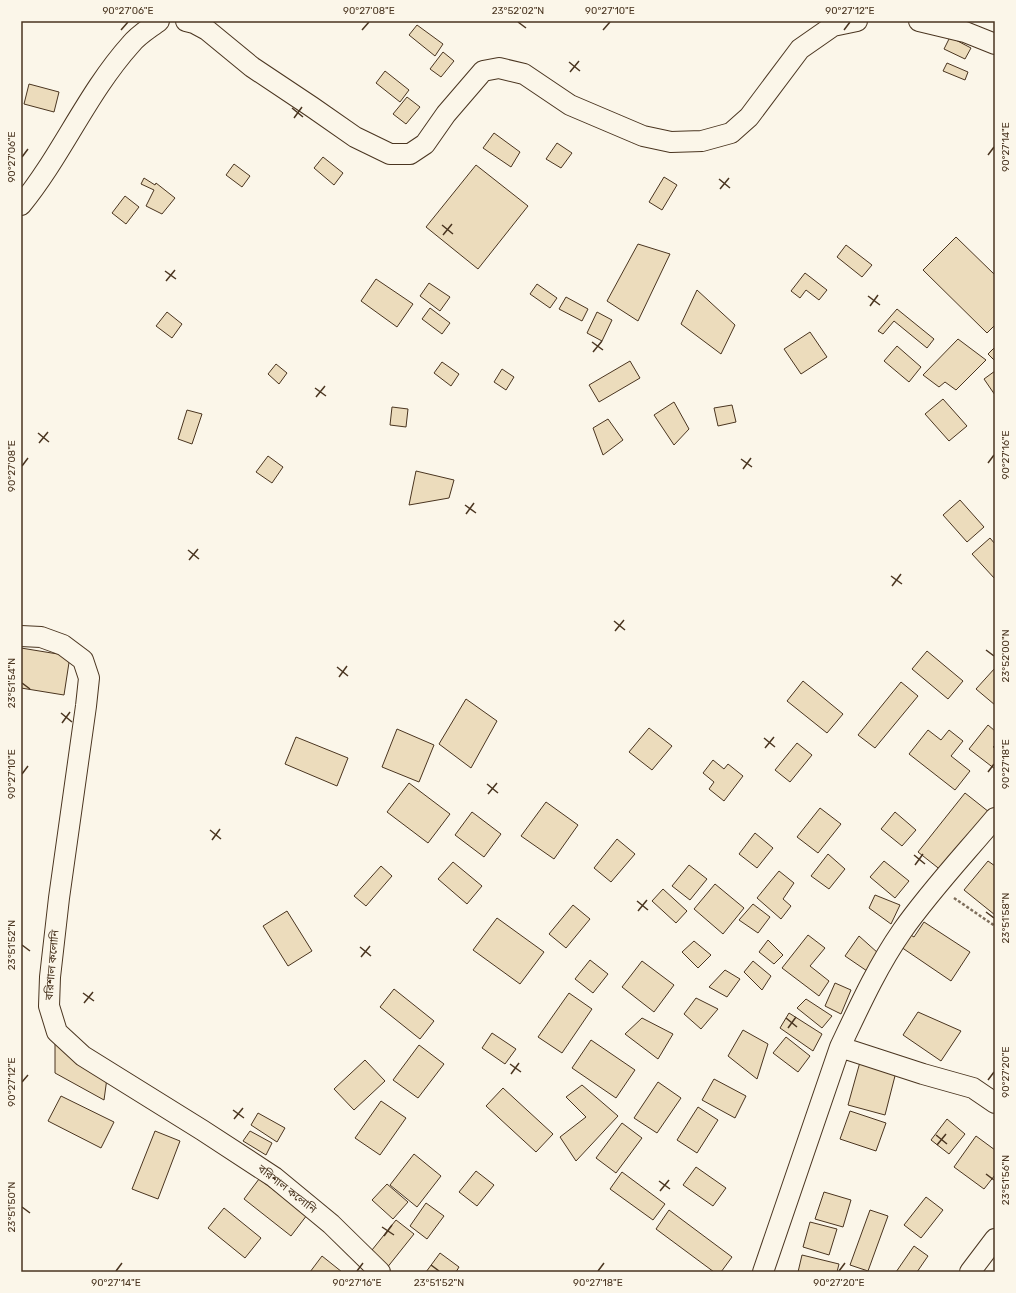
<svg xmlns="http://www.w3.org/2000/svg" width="1016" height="1293" font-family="Rubik,'Noto Sans Bengali',sans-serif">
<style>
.building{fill:#ecdcbc;stroke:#4a3520}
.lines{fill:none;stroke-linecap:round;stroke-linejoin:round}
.street-casing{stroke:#4a3520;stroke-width:22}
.path{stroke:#7f6f5c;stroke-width:2.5;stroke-dasharray:3 2;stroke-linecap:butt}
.street{stroke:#fbf6e9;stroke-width:20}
.ticks{fill:none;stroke:#4a3520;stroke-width:1.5}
.labels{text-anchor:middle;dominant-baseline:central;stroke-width:3;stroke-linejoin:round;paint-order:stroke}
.street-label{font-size:11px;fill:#4a3520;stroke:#fbf6e9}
.neatline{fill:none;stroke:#4a3520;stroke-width:1.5}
.ticks-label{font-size:10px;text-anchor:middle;fill:#4a3520}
</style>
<rect width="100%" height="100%" fill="#fbf6e9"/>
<!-- building -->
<path class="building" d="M417,25L443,44L435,56L409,35Z
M950,37L971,48L965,59L944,49Z
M443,52L454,61L441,77L430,69Z
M947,63L968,72L965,80L943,71Z
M385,71L409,90L400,102L376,83Z
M29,84L59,92L54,112L24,104Z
M407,97L420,107L406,124L393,114Z
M494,133L520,152L511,167L483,148Z
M557,143L572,153L561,168L546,159Z
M323,157L343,173L334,185L314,168Z
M234,164L250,176L242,187L226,175Z
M476,165L528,206L478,269L426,227Z
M664,177L677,185L662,210L649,202Z
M144,178L155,185L156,183L175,198L162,214L146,206L154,190L141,184Z
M125,196L139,207L126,224L112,213Z
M956,237L995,275V325L987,333L923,270Z
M638,244L670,254L638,321L607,301Z
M846,245L872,265L862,277L837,257Z
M805,273L827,290L819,300L806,290L800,298L791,291Z
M376,279L413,304L397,327L361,301Z
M429,283L450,297L440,311L420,296Z
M537,284L557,298L550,308L530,294Z
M697,290L735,325L721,354L681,324Z
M566,297L588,309L582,321L559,309Z
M430,308L450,323L442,334L422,319Z
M897,309L934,339L927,348L894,321L883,334L878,331Z
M167,312L182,324L172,338L156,326Z
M597,312L612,320L602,341L587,333Z
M810,332L827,357L801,374L784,349Z
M958,339L986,360L956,390L945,382L939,387L923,375Z
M897,346L921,367L909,382L884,361Z
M995,347V361L988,354Z
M630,361L640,378L599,402L589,385Z
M442,362L459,374L451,386L434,373Z
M276,364L287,373L279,384L268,374Z
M502,369L514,377L506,390L494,382Z
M995,371V395L984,379Z
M943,399L967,426L949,441L925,414Z
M674,402L689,429L674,445L654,415Z
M732,405L736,422L718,426L714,408Z
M392,407L408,409L406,427L390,425Z
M187,410L202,414L192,444L178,439Z
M608,419L623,440L603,455L593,428Z
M268,456L283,467L272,483L256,472Z
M416,471L454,480L449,498L409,505Z
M960,500L984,527L967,542L943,515Z
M990,538L995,544V579L972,554Z
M21,648L70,656L64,695L21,688Z
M927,651L963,681L948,699L912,669Z
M995,668V705L976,689Z
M803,681L843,714L827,733L787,701Z
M901,682L918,696L875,748L858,735Z
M466,699L497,721L471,768L439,744Z
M988,725L995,731V745L993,747L995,748V769L969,749Z
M649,728L672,746L652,770L629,752Z
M397,729L434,745L419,782L382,767Z
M928,730L941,740L949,730L963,741L951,756L970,771L955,790L909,754Z
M296,737L348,758L337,786L285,764Z
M797,743L812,755L790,782L775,770Z
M713,760L724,769L728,764L743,776L724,801L709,789L714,782L703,773Z
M409,783L450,814L428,843L387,812Z
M965,793L989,812L942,871L918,852Z
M546,802L578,825L554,859L521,836Z
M820,808L841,824L818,853L797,837Z
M472,812L501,834L484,857L455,835Z
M895,812L916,830L902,846L881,829Z
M755,833L773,848L757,868L739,854Z
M617,839L635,854L611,882L594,868Z
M828,854L845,869L829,889L811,876Z
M884,861L909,881L895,898L870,877Z
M988,861L995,866V915L964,890Z
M453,862L482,886L467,904L438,879Z
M689,865L707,879L690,900L672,886Z
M381,866L392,876L366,906L354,896Z
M779,871L794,883L783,899L791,906L781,919L757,898Z
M715,884L744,908L723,934L694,909Z
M663,889L687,911L676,923L652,901Z
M875,895L900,905L891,924L869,908Z
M753,904L770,917L758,933L739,920Z
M573,905L590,919L566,948L549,934Z
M287,911L312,951L288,966L263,926Z
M497,918L544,952L520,984L473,950Z
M924,922L970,952L951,981L901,947L909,934L914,937Z
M808,935L825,948L810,966L829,981L819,996L782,968Z
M859,936L878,953L867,971L845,956Z
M768,940L783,955L774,964L759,952Z
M694,941L711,955L698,968L682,952Z
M590,960L608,974L593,993L575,979Z
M642,961L674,985L654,1012L622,987Z
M753,961L771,976L762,990L744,972Z
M725,970L740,979L727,997L709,987Z
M835,983L851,990L841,1014L825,1006Z
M394,989L434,1021L420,1039L380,1007Z
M569,993L592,1009L562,1053L538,1037Z
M696,998L718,1009L701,1029L684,1014Z
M806,999L832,1016L822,1028L797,1008Z
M918,1012L961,1031L941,1061L903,1035Z
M789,1013L822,1034L813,1051L780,1028Z
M642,1018L673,1034L658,1059L625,1034Z
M743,1030L768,1044L757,1079L728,1056Z
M492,1033L516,1049L505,1064L482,1048Z
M786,1037L810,1056L798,1072L773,1053Z
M591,1040L635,1070L616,1098L572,1068Z
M55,1044L107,1078L104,1100L55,1073Z
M419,1045L444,1064L418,1098L393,1080Z
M365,1060L385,1081L354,1110L334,1089Z
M860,1062L896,1072L885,1115L848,1105Z
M714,1079L746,1096L735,1118L702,1100Z
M658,1082L681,1098L657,1133L634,1118Z
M582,1085L618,1116L576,1161L560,1137L586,1117L566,1097Z
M503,1088L553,1134L536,1152L486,1106Z
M61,1096L114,1122L101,1148L48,1121Z
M381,1101L406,1118L380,1155L355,1138Z
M698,1107L718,1120L697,1153L677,1140Z
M850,1111L886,1123L876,1151L840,1139Z
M258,1113L285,1128L277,1142L251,1125Z
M947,1119L965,1134L949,1154L931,1140Z
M622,1123L642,1138L616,1173L596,1158Z
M155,1131L180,1141L158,1199L132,1189Z
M250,1131L272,1143L266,1155L243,1141Z
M976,1136L995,1150V1175L984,1189L954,1167Z
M414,1154L441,1176L417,1207L390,1185Z
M696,1167L726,1188L713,1206L683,1185Z
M476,1171L494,1185L477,1206L459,1192Z
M622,1172L665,1204L653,1220L610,1189Z
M259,1179L307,1215L291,1236L244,1199Z
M387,1184L408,1202L393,1219L372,1200Z
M824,1192L851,1200L843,1227L815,1219Z
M926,1197L943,1210L921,1238L904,1225Z
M426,1203L444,1216L427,1239L410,1226Z
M224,1208L261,1238L245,1258L208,1228Z
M669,1210L732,1257L721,1272H714L656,1229Z
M870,1210L888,1216L868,1271L850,1265Z
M396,1220L414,1234L386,1269L368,1255Z
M810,1222L837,1229L829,1255L803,1247Z
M914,1246L928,1256L917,1272H896Z
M440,1253L459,1267L456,1272H426Z
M802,1255L839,1264L837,1272H798Z
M322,1256L342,1272H310Z"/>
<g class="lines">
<!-- street casing -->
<g class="street-casing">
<path id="street" d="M186,21L194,23L207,30L252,67L312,107L355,137L390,154H410L425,144L446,114L483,71L499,68L524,74L570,105L643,136L671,142L702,141L731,133L749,117L800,49L833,26L857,21
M919,21L965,32L995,44
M21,205C62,155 87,93 131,44C138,35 150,28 159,21
M21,636L41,637L63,645L83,660L89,678L86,706L59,898L50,977L49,1006L57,1032L83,1056L202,1130L274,1177L331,1224L380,1272
M840,1047C859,1007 877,967 902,931C930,891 964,855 995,818
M763,1272L840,1047L923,1074L973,1088L995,1103
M970,1272L995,1239"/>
</g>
<!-- path -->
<path class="path" d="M954,898L995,926"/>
<!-- street -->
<use href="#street" class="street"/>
</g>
<!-- ticks -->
<path class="ticks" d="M518,22L526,28M121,30L128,22M362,30L369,22M603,30L610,22M844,30L850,22M569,62L580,71M570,72L579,61M292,108L303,117M294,118L302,107M988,155L994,147M22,157L28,149M719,179L730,188M720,189L729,178M442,225L453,234M443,235L452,224M165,271L176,279M166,281L175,270M868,296L880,305M870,306L878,295M592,342L603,350M593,352L602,341M315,388L326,396M316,397L325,386M38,433L49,442M39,443L48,432M741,459L752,467M988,463L994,455M22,466L28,458M743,469L751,458M465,505L476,513M466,514L474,503M188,550L199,559M189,560L198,549M891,576L902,584M892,586L901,574M614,621L625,630M615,631L624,620M986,650L994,656M337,667L348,676M339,677L347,666M22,683L30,689M61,713L72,722M62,723L70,712M764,738L775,747M765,748L774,737M988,772L994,764M22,774L28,766M487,784L498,793M488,794L497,783M210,830L221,839M212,840L220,829M914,855L925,864M915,865L923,854M637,901L648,910M638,911L647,900M986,912L994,918M22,945L30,951M360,947L371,956M361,957L370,946M83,993L94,1001M84,1003L93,992M786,1018L797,1027M788,1028L796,1017M510,1064L521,1072M511,1074L519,1063M988,1080L994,1072M22,1082L28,1075M233,1110L244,1118M234,1119L243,1108M936,1135L947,1144M937,1145L946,1134M986,1174L994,1180M659,1181L670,1189M660,1191L669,1180M22,1207L30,1213M382,1227L394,1235M384,1236L392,1225M431,1265L439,1271M116,1271L122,1263M357,1271L363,1263M598,1271L604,1263M839,1271L845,1263"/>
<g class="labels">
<!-- street labels -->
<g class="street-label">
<text transform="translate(52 965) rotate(-85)">বরিশাল কলোনি</text>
<text transform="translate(287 1189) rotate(38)">বরিশাল কলোনি</text>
</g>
</g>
<!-- border -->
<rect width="1016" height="1293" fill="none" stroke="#fbf6e9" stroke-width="44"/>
<rect x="22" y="22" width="972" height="1249" class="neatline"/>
<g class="ticks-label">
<text x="128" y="14">90°27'06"E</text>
<text x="369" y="14">90°27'08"E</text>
<text x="518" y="14">23°52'02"N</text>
<text x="610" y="14">90°27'10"E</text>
<text x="850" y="14">90°27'12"E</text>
<text transform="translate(1005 147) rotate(-90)" y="4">90°27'14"E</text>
<text transform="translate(11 157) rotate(-90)" y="4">90°27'06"E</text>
<text transform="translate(1005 455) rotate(-90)" y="4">90°27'16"E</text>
<text transform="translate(11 466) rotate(-90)" y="4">90°27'08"E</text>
<text transform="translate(1005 656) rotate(-90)" y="4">23°52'00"N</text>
<text transform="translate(11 683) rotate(-90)" y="4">23°51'54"N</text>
<text transform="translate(1005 764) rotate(-90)" y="4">90°27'18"E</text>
<text transform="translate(11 774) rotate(-90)" y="4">90°27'10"E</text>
<text transform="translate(1005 918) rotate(-90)" y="4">23°51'58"N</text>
<text transform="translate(11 945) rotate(-90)" y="4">23°51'52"N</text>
<text transform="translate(1005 1072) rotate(-90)" y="4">90°27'20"E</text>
<text transform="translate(11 1082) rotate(-90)" y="4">90°27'12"E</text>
<text transform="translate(1005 1180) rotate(-90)" y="4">23°51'56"N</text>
<text transform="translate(11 1207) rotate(-90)" y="4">23°51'50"N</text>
<text x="116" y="1286">90°27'14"E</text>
<text x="357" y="1286">90°27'16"E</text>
<text x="439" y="1286">23°51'52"N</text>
<text x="598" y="1286">90°27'18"E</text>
<text x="839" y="1286">90°27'20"E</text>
</g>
</svg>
